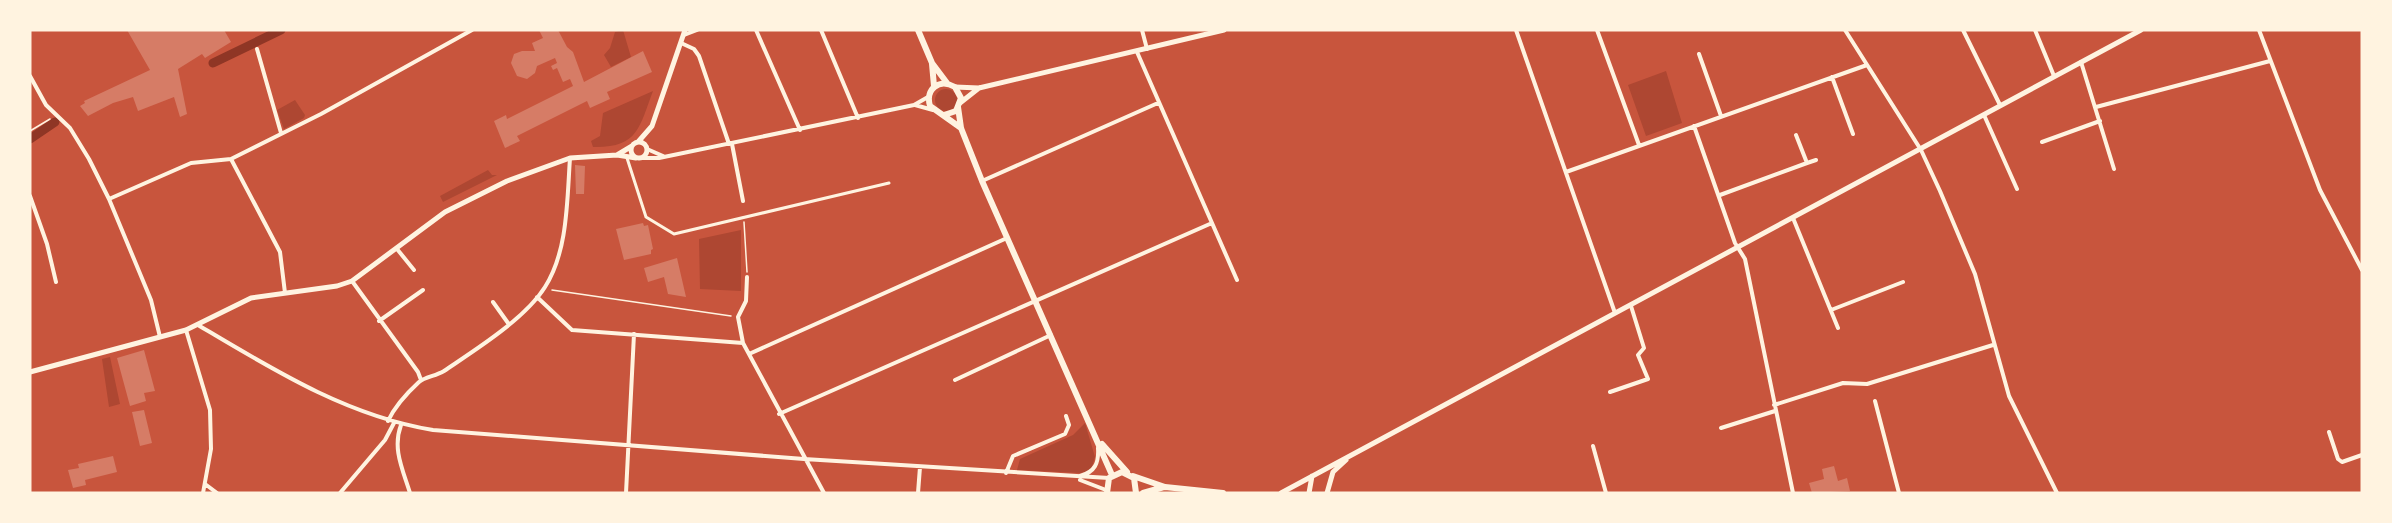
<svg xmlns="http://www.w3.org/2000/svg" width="2392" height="523" font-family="Rubik,sans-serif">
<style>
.green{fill:#ae4732}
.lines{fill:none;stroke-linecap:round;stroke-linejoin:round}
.canal{stroke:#8f3625;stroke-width:9}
.building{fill:#d67c66}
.path{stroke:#fff3e0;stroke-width:1.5}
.pedestrian{stroke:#fff3e0;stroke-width:3}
.minor{stroke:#fff3e0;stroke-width:4}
.tertiary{stroke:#fff3e0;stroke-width:5}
.secondary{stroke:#fff3e0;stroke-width:6}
</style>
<rect width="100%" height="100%" fill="#c8553d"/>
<!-- green -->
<path class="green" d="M623,30L631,57L611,67L604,55L610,48L615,32Z
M1666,71L1682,123L1646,136L1628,85Z
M935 100a11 11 0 1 1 22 0a11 11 0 1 1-22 0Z
M653,91C639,128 638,148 593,147L591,141L600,136L603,113Z
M295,100L305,115L304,118L284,129L277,110Z
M488,170L492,175H497L443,202L440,196Z
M741,230V291L700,289L699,239Z
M110,357L120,404L109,407L102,359Z
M1085,423L1095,457L1091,470L1081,473L1017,470L1020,459L1073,435Z"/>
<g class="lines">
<!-- canal -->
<path class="canal" d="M213,63L281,30
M30,139L55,122"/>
</g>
<!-- building -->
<path class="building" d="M127,30H224L231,42L205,58L202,54L178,69L187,114L180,117L174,97L138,111L133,97L113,103L88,116L80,106L85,103L84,101L150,70Z
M539,30H558L567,47L573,52L584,82L643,51L652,72L607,92L610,99L590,108L587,101L517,136L520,141L505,148L494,121L506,115L507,119L573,86L570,79L563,82L557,68L553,70L551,66L557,63L555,58L537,66L535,73L527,79L517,76L511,63L514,54L522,51H535L532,43L543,38Z
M575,165L585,166L584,194H576Z
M643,223L644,226L648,225L653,249L651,250V254L624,260L616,229Z
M677,258L686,297L668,294L664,277L648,282L644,268Z
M144,350L155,391L144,393L146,401L130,406L117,358Z
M144,410L152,443L140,446L132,412Z
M113,456L117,472L85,480L86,485L73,488L68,470L79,468L78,464Z
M1834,466L1838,481L1847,478L1850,491L1812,493L1809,483L1824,479L1822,469Z"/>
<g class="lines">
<!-- path -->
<path class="path" d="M30,131L50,119
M744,222L747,272
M552,290L731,316"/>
<!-- pedestrian -->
<path class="pedestrian" d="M627,158L646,217L674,234L889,183"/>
<!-- minor -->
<path class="minor" d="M756,30L800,130
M821,30L858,118
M1142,30L1147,49
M1516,30L1615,313
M1597,30L1639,145
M1845,30L1921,150L1940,191L1975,274L2009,396L2057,493
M1963,30L2000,105
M2035,30L2054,76
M2259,30L2320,190L2362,270
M684,35L697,30
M681,43L694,49L699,56L729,144
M257,49L281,133
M1137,52L1237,280
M1699,54L1721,116
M2081,62L2114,169
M30,76L46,105L70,128L89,159L109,199L151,300L160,337
M1832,77L1853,134
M915,105L933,110
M2096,107L2270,61
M1984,115L2017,189
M1694,126L1735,243L1745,259L1793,493
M1796,135L1807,163L1816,160
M2042,142L2100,121
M732,144L743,201
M647,149L663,156
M640,158H659L914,105L928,97
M231,159L280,252L285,293
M1566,172L1867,65
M982,181L1158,103
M1720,195L1807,163
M30,196L47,244L56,282
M109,199L191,163L231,159L321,114L472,30
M1793,218L1838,328
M397,249L414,270
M747,277L746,301L738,317L743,343L824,493
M352,281L418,372L421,380
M537,297L572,330L743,343
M493,302L508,323
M1831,310L1903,282
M379,321L423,290
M198,325C272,369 347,416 433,430L804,459L1109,478
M186,330L210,410L211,449L203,493
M749,354L1007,238
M955,380L1051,335
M1610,392L1648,379L1638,355L1644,348L1631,306
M1875,401L1899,493
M1774,405L1843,383L1867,384L1993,345
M779,414L1212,223
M388,421C395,406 407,393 419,382C425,377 436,376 444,371C475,350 525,319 545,287C568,251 567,200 570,158
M401,425C392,449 403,470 410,493
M1721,428L1775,411
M2329,432L2338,459L2342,462L2362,455
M1593,446L1606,493
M1006,473L1013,456L1065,434L1069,425L1066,416
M1080,476C1095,472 1099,463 1098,448
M1080,480L1106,490
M205,484L217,493
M340,493L385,440L394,423
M626,493L634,334
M918,493L920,467"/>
<!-- tertiary -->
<path class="tertiary" d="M955,87L979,88L1224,30
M960,103L979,88
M631 150a8 8 0 1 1 16 0a8 8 0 1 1-16 0Z
M638,142L652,126L685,30
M617,155L632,146
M30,372L186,330L251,298L337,286L352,281L445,212L507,181L570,158L617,155L636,158
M1281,493L2141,30
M1309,493L1312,476
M1327,493L1333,472L1346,460"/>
<!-- secondary -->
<path class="secondary" d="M918,30L932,63L947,83
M932,64L934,86
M958,107L961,128L982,181L1112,475
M944,115L956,111L961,98L955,87C939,78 925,89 930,106L961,128
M1102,444L1127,472
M1133,476L1165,487L1223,493
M1107,493L1109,478L1122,472L1134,478L1136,493
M1143,493L1164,487"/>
</g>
<!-- border -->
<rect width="2392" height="523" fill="none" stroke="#fff3e0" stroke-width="63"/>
</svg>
